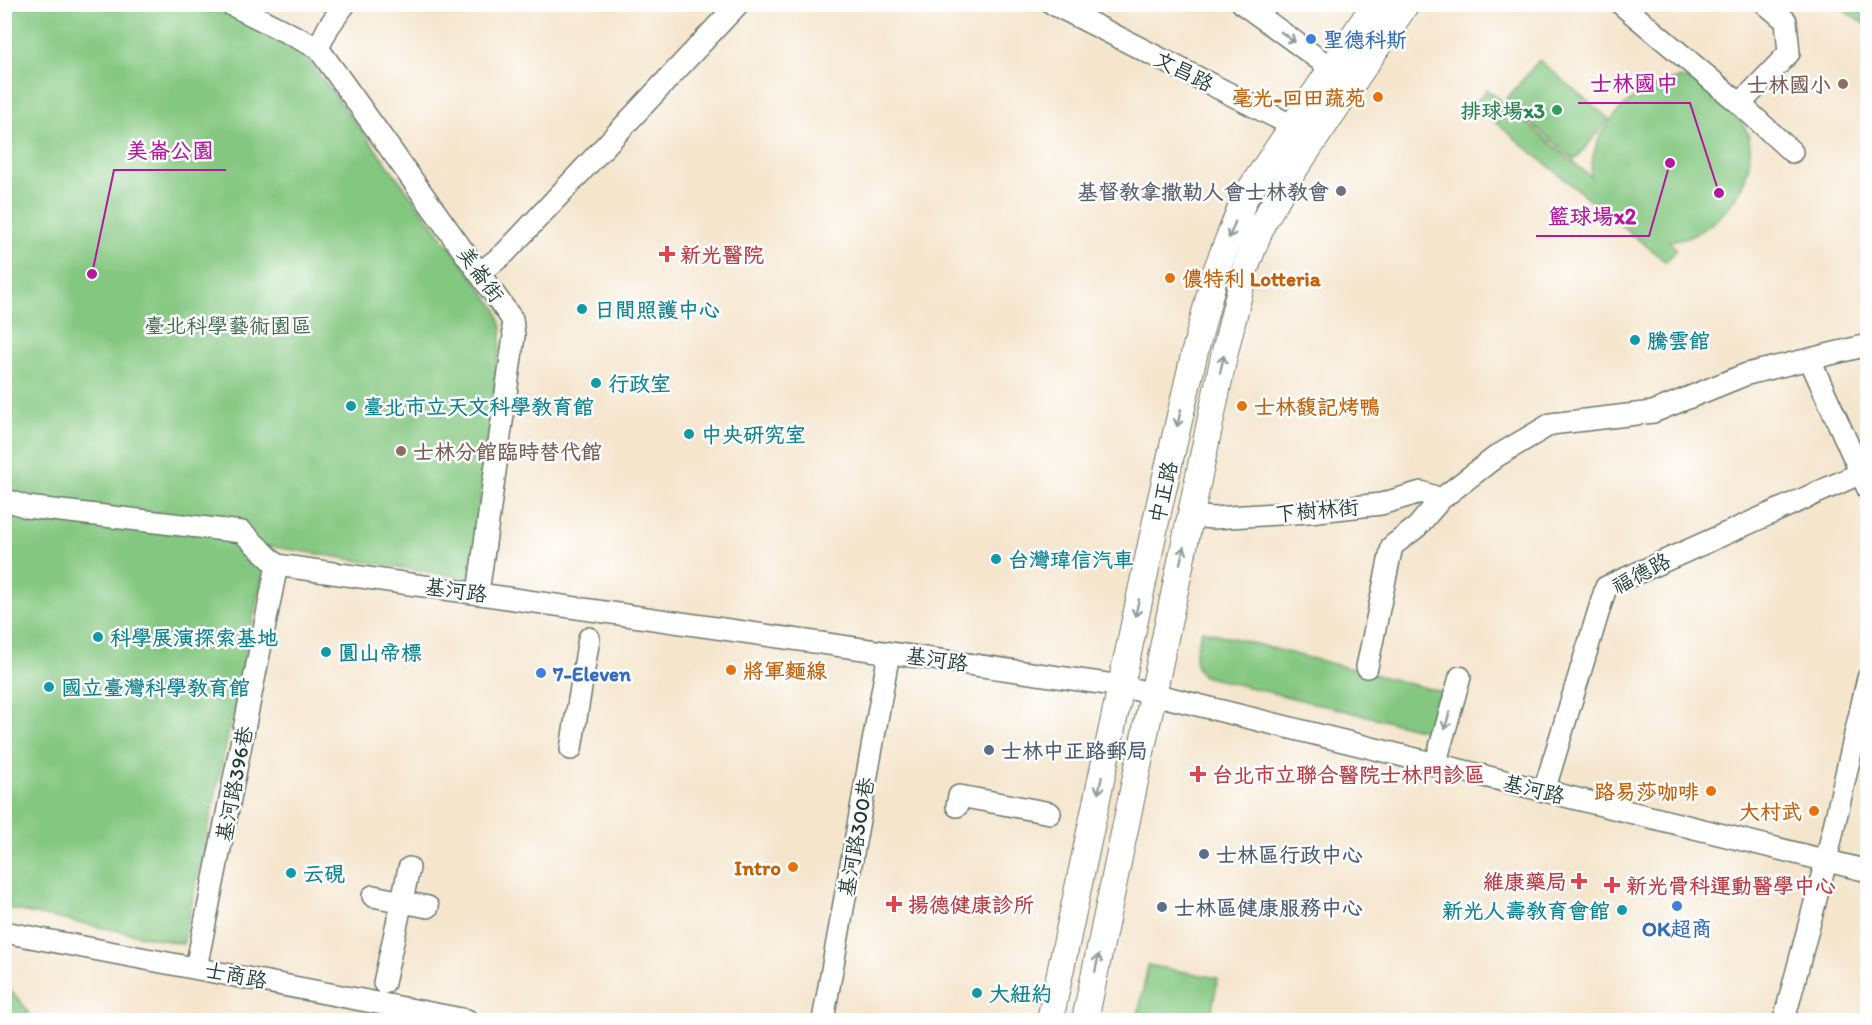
<svg xmlns="http://www.w3.org/2000/svg" width="1872" height="1025" font-family="Itim,'LXGW WenKai TC',sans-serif">
<style>
.green{fill:#84c780;stroke:#52825a;stroke-width:1.5}
.lines{fill:none;stroke-linecap:round;stroke-linejoin:round}
.minor-casing{stroke:#6a786a;stroke-width:24}
.major-casing{stroke:#6a786a;stroke-width:28}
.minor{stroke:#fff;stroke-width:21}
.major{stroke:#fff;stroke-width:26}
.oneway{stroke:#8f9e9a}
.shop-dot{fill:#3f7fe0;stroke:#fff;stroke-width:2}
.education-dot{fill:#8d6e63;stroke:#fff;stroke-width:2}
.food-dot{fill:#e8710a;stroke:#fff;stroke-width:2}
.leisure-dot{fill:#2e9e5b;stroke:#fff;stroke-width:2}
.worship-dot{fill:#6b7280;stroke:#fff;stroke-width:2}
.health-dot{fill:#e0444e;stroke:#fff;stroke-width:2}
.culture-dot{fill:#0f9aa8;stroke:#fff;stroke-width:2}
.service-dot{fill:#5c6f8a;stroke:#fff;stroke-width:2}
.labels{text-anchor:middle;dominant-baseline:central;stroke-width:5;stroke-linejoin:round;paint-order:stroke}
.shop-label{font-size:21px;font-weight:bold;fill:#366cbe;stroke:#fff;text-anchor:start}
.street-label{font-size:21px;fill:#1f3d34;stroke:#fff}
.education-label{font-size:21px;font-weight:bold;fill:#785e54;stroke:#fff;text-anchor:end}
.food-label{font-size:21px;font-weight:bold;fill:#c56008;stroke:#fff;text-anchor:end}
.leisure-label{font-size:21px;font-weight:bold;fill:#27864d;stroke:#fff;text-anchor:end}
.worship-label{font-size:21px;font-weight:bold;fill:#5b616d;stroke:#fff;text-anchor:end}
.health-label{font-size:21px;font-weight:bold;fill:#be3a42;stroke:#fff;text-anchor:start}
.culture-label{font-size:21px;font-weight:bold;fill:#0d838f;stroke:#fff;text-anchor:start}
.park-label{font-size:21px;fill:#3d664b;stroke:#fff}
.service-label{font-size:21px;font-weight:bold;fill:#4e5e75;stroke:#fff;text-anchor:start}
.leader{fill:none;stroke:#b5179e;stroke-width:2}
.callout-dot{fill:#b5179e;stroke:#fff;stroke-width:2}
.callout-label{font-size:22px;text-anchor:middle;font-weight:bold;fill:#b5179e;stroke:#fff;stroke-width:5;stroke-linejoin:round;paint-order:stroke}
</style>
<rect width="100%" height="100%" fill="#fff"/>
<filter id="ink" filterUnits="userSpaceOnUse"><feTurbulence type="fractalNoise" baseFrequency=".0167" numOctaves="2"/><feDisplacementMap in="SourceGraphic" scale="12" xChannelSelector="R" yChannelSelector="G"/><feConvolveMatrix kernelMatrix="1 2 1 2 8 2 1 2 1" color-interpolation-filters="sRGB"/></filter>
<filter id="wash" filterUnits="userSpaceOnUse"><feTurbulence type="fractalNoise" baseFrequency=".008" numOctaves="4" result="noise"/><feDisplacementMap in="SourceGraphic" scale="24" xChannelSelector="R" yChannelSelector="G"/><feGaussianBlur stdDeviation="1.35" result="paint"/><feColorMatrix in="noise" values="0 0 0 0 0 0 0 0 0 0 0 0 0 0 0 0 0 1.4 0 .05"/><feComposite in="paint" operator="in"/></filter>
<g filter="url(#wash)">
<rect width="100%" height="100%" fill="#f5e5cd"/>
<!-- green -->
<path class="green" d="M4,5H209L300,49L496,308L502,328L470,579L269,546L183,944L5,908Z
M1835,5H1867V26Z
M1539,60L1609,119L1575,160L1505,101Z
M1680,78C1703,81 1705,87 1721,103C1730,112 1747,124 1749,138C1758,186 1714,238 1668,241L1677,249L1666,262L1474,105L1487,89L1591,177C1590,127 1633,88 1680,78Z
M1202,630L1446,693L1436,733L1203,676C1189,662 1197,647 1202,630Z
M1148,965L1218,978L1210,1020H1137Z
M4,985L20,1000L33,1020H7L5,1017Z"/>
</g>
<g filter="url(#ink)">
<g class="lines">
<!-- minor casing -->
<g class="minor-casing">
<path id="minor" d="M230,4L318,48
M345,4L329,26L318,48L512,319L514,336L478,593
M1053,4L1293,126L1305,136
M1243,4L1332,69
M1621,4L1740,104L1792,152
M1740,104L1789,53L1786,21L1766,4
M480,273L505,253L738,4
M1810,360L1868,489
M4,499L27,507L242,532L277,565L1121,686L1868,871
M1191,516L1213,518L1309,512L1381,504L1421,492L1441,499L1497,456L1551,424L1653,412L1747,374L1868,345
M1367,667L1392,546L1417,527L1441,499
M571,749L589,638
M1435,765L1460,677
M1544,791L1606,587L1868,470
M957,806L959,796L1014,806
M1013,806L1050,813
M373,896L428,907
M4,932L467,1020
M196,968L277,565
M384,983L409,868
M823,1020L889,653
M1784,1020L1826,861L1868,678"/>
</g>
<!-- major casing -->
<g class="major-casing">
<path id="major" d="M1050,1020L1159,507L1195,351L1216,271L1245,197L1375,4
M1085,1020L1224,356L1245,269L1262,224L1292,173L1406,4"/>
</g>
<!-- minor -->
<use href="#minor" class="minor"/>
<!-- major -->
<use href="#major" class="major"/>
</g>
<!-- one-way arrows -->
<defs><path id="oneway-shaft" d="M-6 0H5M1.5-3L5.5 0L1.5 3" fill="none" stroke-width="1.6" stroke-linecap="round" stroke-linejoin="round" transform="scale(1.5)"/></defs>
<g class="oneway">
<use href="#oneway-shaft" transform="translate(1288 37) rotate(36)"/>
<use href="#oneway-shaft" transform="translate(1232 230) rotate(111)"/>
<use href="#oneway-shaft" transform="translate(1222 364) rotate(-78)"/>
<use href="#oneway-shaft" transform="translate(1179 418) rotate(103)"/>
<use href="#oneway-shaft" transform="translate(1182 555) rotate(-77)"/>
<use href="#oneway-shaft" transform="translate(1137 608) rotate(102)"/>
<use href="#oneway-shaft" transform="translate(1447 721) rotate(106)"/>
<use href="#oneway-shaft" transform="translate(1100 785) rotate(102)"/>
<use href="#oneway-shaft" transform="translate(1097 963) rotate(-78)"/>
</g>
</g>
<!-- markers -->
<g class="shop-dot">
<circle cx="1311" cy="39" r="6"/>
<circle cx="541" cy="673" r="6"/>
<circle cx="1677" cy="906" r="6"/>
</g>
<g class="education-dot">
<circle cx="1843" cy="84" r="6"/>
<circle cx="401" cy="451" r="6"/>
</g>
<g class="food-dot">
<circle cx="1378" cy="97" r="6"/>
<circle cx="1170" cy="278" r="6"/>
<circle cx="1242" cy="406" r="6"/>
<circle cx="731" cy="670" r="6"/>
<circle cx="1711" cy="791" r="6"/>
<circle cx="1814" cy="811" r="6"/>
<circle cx="793" cy="867" r="6"/>
</g>
<circle class="leisure-dot" cx="1557" cy="110" r="6"/>
<circle class="worship-dot" cx="1341" cy="191" r="6"/>
<g class="health-dot">
<path d="M664 245h6v6h6v6h-6v6h-6v-6h-6v-6h6z"/>
<path d="M1195 765h6v6h6v6h-6v6h-6v-6h-6v-6h6z"/>
<path d="M1576 872h6v6h6v6h-6v6h-6v-6h-6v-6h6z"/>
<path d="M1609 876h6v6h6v6h-6v6h-6v-6h-6v-6h6z"/>
<path d="M891 895h6v6h6v6h-6v6h-6v-6h-6v-6h6z"/>
</g>
<g class="culture-dot">
<circle cx="582" cy="309" r="6"/>
<circle cx="1635" cy="340" r="6"/>
<circle cx="596" cy="383" r="6"/>
<circle cx="351" cy="406" r="6"/>
<circle cx="689" cy="434" r="6"/>
<circle cx="996" cy="559" r="6"/>
<circle cx="98" cy="637" r="6"/>
<circle cx="326" cy="652" r="6"/>
<circle cx="49" cy="687" r="6"/>
<circle cx="291" cy="873" r="6"/>
<circle cx="1622" cy="910" r="6"/>
<circle cx="977" cy="993" r="6"/>
</g>
<g class="service-dot">
<circle cx="989" cy="750" r="6"/>
<circle cx="1204" cy="854" r="6"/>
<circle cx="1162" cy="907" r="6"/>
</g>
<g class="labels">
<!-- shop labels -->
<g class="shop-label">
<text x="1323" y="39">聖德科斯</text>
<text x="553" y="673">7-Eleven</text>
<text x="1677" y="928" text-anchor="middle">OK超商</text>
</g>
<!-- street labels -->
<g class="street-label">
<text transform="translate(1184 71) rotate(27)">文昌路</text>
<text transform="translate(481 274) rotate(54)">美崙街</text>
<text transform="translate(1163 492) rotate(-77)">中正路</text>
<text transform="translate(1317 510) rotate(-5)">下樹林街</text>
<text transform="translate(1641 573) rotate(-28)">福德路</text>
<text transform="translate(456 590) rotate(8)">基河路</text>
<text transform="translate(937 659) rotate(8)">基河路</text>
<text transform="translate(234 784) rotate(-79)">基河路396巷</text>
<text transform="translate(1534 789) rotate(14)">基河路</text>
<text transform="translate(856 837) rotate(-80)">基河路300巷</text>
<text transform="translate(236 975) rotate(11)">士商路</text>
</g>
<!-- education labels -->
<g class="education-label">
<text x="1831" y="84">士林國小</text>
<text x="413" y="451" text-anchor="start">士林分館臨時替代館</text>
</g>
<!-- food labels -->
<g class="food-label">
<text x="1366" y="97">毫光-回田蔬苑</text>
<text x="1182" y="278" text-anchor="start">儂特利 Lotteria</text>
<text x="1254" y="406" text-anchor="start">士林馥記烤鴨</text>
<text x="743" y="670" text-anchor="start">將軍麵線</text>
<text x="1699" y="791">路易莎咖啡</text>
<text x="1802" y="811">大村武</text>
<text x="781" y="867">Intro</text>
</g>
<!-- leisure labels -->
<g class="leisure-label">
<text x="1545" y="110">排球場x3</text>
</g>
<!-- worship labels -->
<g class="worship-label">
<text x="1329" y="191">基督教拿撒勒人會士林教會</text>
</g>
<!-- health labels -->
<g class="health-label">
<text x="680" y="254">新光醫院</text>
<text x="1212" y="774">台北市立聯合醫院士林門診區</text>
<text x="1567" y="881" text-anchor="end">維康藥局</text>
<text x="1626" y="885">新光骨科運動醫學中心</text>
<text x="908" y="904">揚德健康診所</text>
</g>
<!-- culture labels -->
<g class="culture-label">
<text x="594" y="309">日間照護中心</text>
<text x="1647" y="340">騰雲館</text>
<text x="608" y="383">行政室</text>
<text x="363" y="406">臺北市立天文科學教育館</text>
<text x="701" y="434">中央研究室</text>
<text x="1008" y="559">台灣瑋信汽車</text>
<text x="110" y="637">科學展演探索基地</text>
<text x="338" y="652">圓山帝標</text>
<text x="61" y="687">國立臺灣科學教育館</text>
<text x="303" y="873">云硯</text>
<text x="1610" y="910" text-anchor="end">新光人壽教育會館</text>
<text x="989" y="993">大紐約</text>
</g>
<!-- park labels -->
<g class="park-label">
<text x="228" y="325">臺北科學藝術園區</text>
</g>
<!-- service labels -->
<g class="service-label">
<text x="1001" y="750">士林中正路郵局</text>
<text x="1216" y="854">士林區行政中心</text>
<text x="1174" y="907">士林區健康服務中心</text>
</g>
</g>
<!-- callouts -->
<path class="leader" d="M1719 193L1690 103H1578M92 274L114 170H226M1670 163L1649 236H1536"/>
<g class="callout-dot">
<circle cx="1719" cy="193" r="6"/>
<circle cx="92" cy="274" r="6"/>
<circle cx="1670" cy="163" r="6"/>
</g>
<g class="callout-label">
<text x="1634" y="91">士林國中</text>
<text x="170" y="158">美崙公園</text>
<text x="1592" y="224">籃球場x2</text>
</g>
<!-- margin -->
<rect width="1872" height="1025" fill="none" stroke="#fff" stroke-width="24"/>
</svg>
